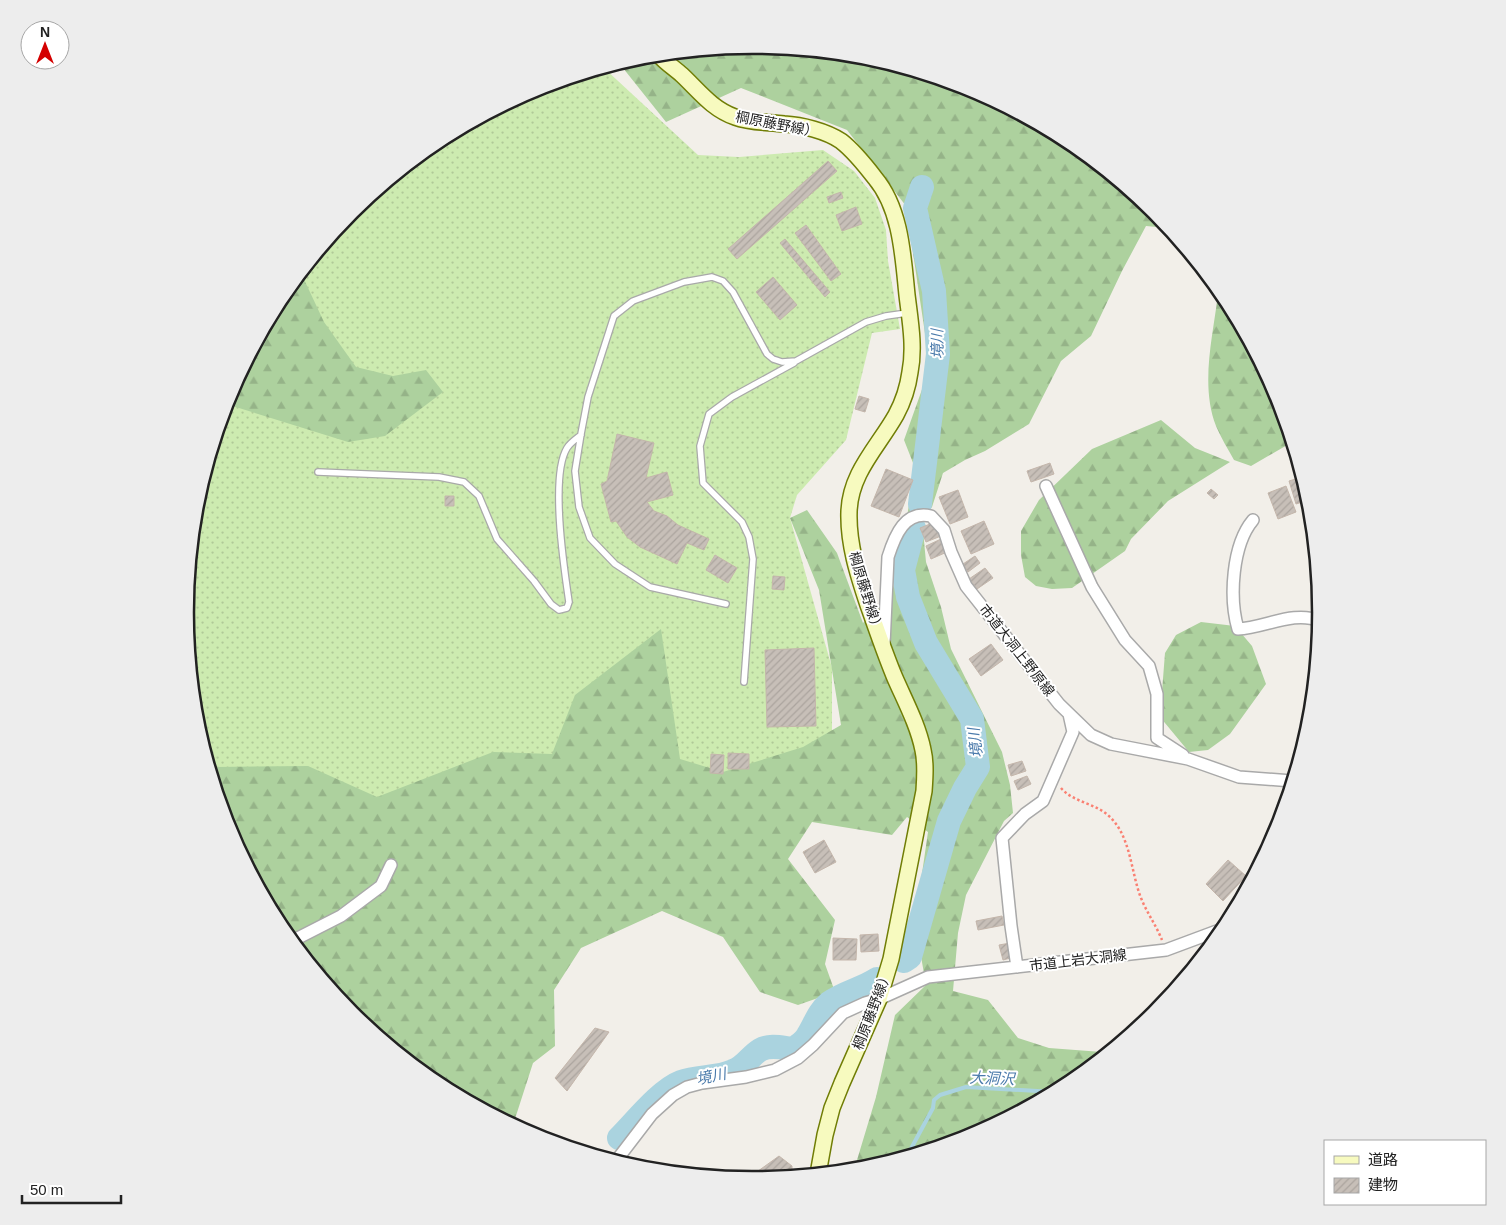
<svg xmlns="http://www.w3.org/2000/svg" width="1506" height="1225" font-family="Arial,'Noto Sans JP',sans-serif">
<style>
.grass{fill:url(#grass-dots)}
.forest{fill:url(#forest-firs)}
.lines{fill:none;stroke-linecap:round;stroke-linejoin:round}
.stream{stroke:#aad3df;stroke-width:4}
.river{stroke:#aad3df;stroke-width:24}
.building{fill:url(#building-hatch);stroke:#c4b6ab}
.lane-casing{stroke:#a9a9a9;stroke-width:8}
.street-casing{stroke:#a9a9a9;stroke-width:14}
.secondary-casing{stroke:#707d05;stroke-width:18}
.path{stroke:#fa8072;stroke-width:2.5;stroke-dasharray:2.5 2.5;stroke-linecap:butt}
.lane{stroke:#fff;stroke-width:5.5}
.street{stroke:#fff;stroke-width:11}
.secondary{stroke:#f7fabf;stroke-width:15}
.labels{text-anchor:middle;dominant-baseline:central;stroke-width:4;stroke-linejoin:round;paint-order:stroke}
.street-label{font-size:14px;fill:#222;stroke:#fff}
.water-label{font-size:15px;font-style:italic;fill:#4a7aab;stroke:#fff}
.rim{fill:none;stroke:#222;stroke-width:2.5}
</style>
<defs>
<pattern id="grass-dots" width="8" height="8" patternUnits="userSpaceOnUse" patternTransform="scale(1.25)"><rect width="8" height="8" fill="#cdebb0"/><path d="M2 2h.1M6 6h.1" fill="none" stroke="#b0c997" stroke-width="1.8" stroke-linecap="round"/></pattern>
<pattern id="forest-firs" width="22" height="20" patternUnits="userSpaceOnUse" patternTransform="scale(1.25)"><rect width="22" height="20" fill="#add19e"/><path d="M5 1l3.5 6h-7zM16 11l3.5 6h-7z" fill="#95b388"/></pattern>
<pattern id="building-hatch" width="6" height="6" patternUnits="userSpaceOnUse" patternTransform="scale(1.25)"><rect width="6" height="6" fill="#c7bfb8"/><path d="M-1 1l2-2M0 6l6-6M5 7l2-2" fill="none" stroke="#aba49e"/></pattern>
</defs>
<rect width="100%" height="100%" fill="#f2efe9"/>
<!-- grass -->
<path class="grass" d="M604,68L698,155L739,157L823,150L854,171L875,198L886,230L888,261L900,329L872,333L846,440L797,495L790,518L832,668V746L827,777L222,806L196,723L186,612L196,502L229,395L281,297L352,211L438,140L536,88Z"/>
<!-- forest -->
<path class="forest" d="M753,45L864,56L970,88L1069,141L1154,211L1168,228L1146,226L1122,271L1091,336L1061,361L1029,424L985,451L965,460L943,473L932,507L922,520L926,562L941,607L951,649L1002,752L1010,785L1013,813L1004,821L966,895L958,933L953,991L988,1000L1018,1038L1049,1048L1102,1052L1111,1049L1068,1085L970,1137L863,1169L854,1170L876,1097L895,1015L926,985L915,922L928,832L907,817L892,835L812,822L788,859L835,920L825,964L835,992L798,1005L760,992L723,937L662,911L581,948L554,990L555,1046L533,1063L513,1125L437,1084L352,1014L281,928L229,829L210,770L215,767L308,766L377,797L493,752L552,754L575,695L661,629L680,759L723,772L803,747L841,725L819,590L790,518L807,510L837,553L863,623L892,593L903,541L915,468L904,440L930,367L906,206L847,130L741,88L666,122L619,63L643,56Z
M301,273L324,322L356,367L393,376L426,370L443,392L385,436L348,442L226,404L229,395L281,297Z
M1217,287L1225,297L1277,396L1292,444H1289L1251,466L1234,460C1228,449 1221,438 1216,426C1200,385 1213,336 1218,294Z
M1161,420L1195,448L1230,462L1168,501L1131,539L1125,551L1072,588L1052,589L1036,586L1025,577L1021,555V531L1039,500L1092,449Z
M1201,622L1235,626L1252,646L1266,684L1230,734L1208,750L1189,752L1160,717L1165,653L1176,635Z"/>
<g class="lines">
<!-- stream -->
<path class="stream" d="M907,1156L933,1108L934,1100L940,1095L966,1087L1055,1092"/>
<!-- river -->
<path class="river" d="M920,504L938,354L934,291L915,208L922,187
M904,961L910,957L949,821L965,788L978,767L972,719L926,643L908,597L903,570L914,528
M619,1138C635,1122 660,1090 681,1082C697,1076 719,1078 733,1071C745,1067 750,1056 760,1050C770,1044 783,1048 794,1049C798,1045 805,1041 808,1035C815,1024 818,1012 829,1003C844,992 862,989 877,979"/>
</g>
<!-- building -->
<path class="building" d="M828,161L837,171L737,259L728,249Z
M841,192L843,198L829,203L827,197Z
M856,207L862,224L842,231L836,215Z
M806,225L841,274L831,281L795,233Z
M785,239L830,292L825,297L780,243Z
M773,277L797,305L780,320L756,292Z
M859,396L869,399L865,412L855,409Z
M617,434L654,443L646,478L667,472L673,495L647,502L654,511L667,516L678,525L709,539L704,550L687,543L677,564L640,547L627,537L616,521L611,522L601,484L607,481Z
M1050,463L1054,474L1031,482L1027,471Z
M886,469L913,480L899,517L871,506Z
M1302,477L1309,500L1296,504L1289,481Z
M1286,486L1296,512L1278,519L1268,493Z
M1211,489L1218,495L1214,499L1207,493Z
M958,490L968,517L950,524L939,497Z
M445,496H454V506H445Z
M984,521L994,544L971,554L961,531Z
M935,522L941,536L926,542L920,528Z
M941,539L947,552L931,559L926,546Z
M715,555L737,568L728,583L706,570Z
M975,556L980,563L968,572L963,564Z
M985,568L993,578L977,589L969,579Z
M773,576L785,577L784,590L772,589Z
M991,644L1003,660L981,676L969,659Z
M814,648L816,726L767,727L765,650Z
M728,753L749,754V769H728Z
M711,754L724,755L723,774L710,773Z
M1022,761L1026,771L1011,776L1008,765Z
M1027,776L1031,784L1018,790L1014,781Z
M824,840L836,862L815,873L803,852Z
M1228,860L1246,876L1223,901L1206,884Z
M1002,916L1004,925L978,930L976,921Z
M878,934L879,951L861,952L860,935Z
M833,938L857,939L856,960H833Z
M1010,943L1014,957L1003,960L999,945Z
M595,1028L609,1032L567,1091L555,1078Z
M779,1156L792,1166V1176L747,1179Z"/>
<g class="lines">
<!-- lane casing -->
<g class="lane-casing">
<path id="lane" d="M318,472L439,477L464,482L479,496L497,539L534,581L551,604L559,610L567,608L569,602C564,568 550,476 567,448C570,443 576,439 581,435
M726,604L650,587L615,564L590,538L579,507L575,471L581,434L588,397L614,316L633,301L684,282L712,277L723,281L733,292L767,354L773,359L782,362L796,361L866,322L886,316L907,313
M744,682L753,559L749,537L742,522L703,483L700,446L709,414L732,397L794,363"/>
</g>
<!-- street casing -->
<g class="street-casing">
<path id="street" d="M1046,486L1092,587L1125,640L1149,666L1157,694V738L1183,755
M1253,520C1232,545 1229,598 1238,629C1265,628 1293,610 1320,621
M884,645L888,557C895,535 905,510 931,516L944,530L951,552L966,586L1059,704L1091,735L1111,744L1188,759L1239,777L1292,781
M292,941L341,916L381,886L391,865
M1017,967L1011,926L1002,838L1025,814L1043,801L1073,732L1069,714
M616,1161L652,1114L673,1095L687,1087L702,1083L746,1077L775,1070L798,1058L813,1045L843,1013L865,1003L879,999L928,977L1166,950L1225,928"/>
</g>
<!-- secondary casing -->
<g class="secondary-casing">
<path id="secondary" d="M658,54C665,62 674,68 682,75C699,91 712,109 735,117C751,123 768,122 784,124C802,125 826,131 841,141C854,151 865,165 875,178C901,209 903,256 907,295C910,320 915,347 910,372C908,387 903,402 896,415C878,447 850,473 849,512C848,544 858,575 868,605C877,630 885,654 895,678C905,701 918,725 923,750C926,763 925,777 924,791L891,959L879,999L842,1083L832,1108L825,1135L818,1174"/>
</g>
<!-- path -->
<path class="path" d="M1061,788C1074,803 1096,803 1110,817C1131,837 1131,873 1141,898C1147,913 1156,925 1162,940"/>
<!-- lane -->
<use href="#lane" class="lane"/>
<!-- street -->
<use href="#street" class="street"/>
<!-- secondary -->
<use href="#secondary" class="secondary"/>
</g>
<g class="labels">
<!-- street labels -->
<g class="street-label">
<text transform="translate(777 124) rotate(11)">棡原藤野線）</text>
<text transform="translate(866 592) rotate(73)">棡原藤野線）</text>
<text transform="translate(1017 650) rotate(52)">市道大洞上野原線</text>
<text transform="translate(1078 960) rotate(-7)">市道上岩大洞線</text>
<text transform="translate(872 1010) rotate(-69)">棡原藤野線）</text>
</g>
<!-- water labels -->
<g class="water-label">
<text transform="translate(937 344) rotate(-91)">境川</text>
<text transform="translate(975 743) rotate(-97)">境川</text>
<text transform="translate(711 1076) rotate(-12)">境川</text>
<text transform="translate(992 1078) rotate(2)">大洞沢</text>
</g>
</g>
<!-- crop -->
<path d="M0 0H1506V1225H0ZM752 54H754A558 558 0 0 1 1312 612V613A558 558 0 0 1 754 1171H752A558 558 0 0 1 194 613V612A558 558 0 0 1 752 54Z" fill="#ededed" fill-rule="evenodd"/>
<path class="rim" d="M752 54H754A558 558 0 0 1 1312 612V613A558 558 0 0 1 754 1171H752A558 558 0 0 1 194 613V612A558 558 0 0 1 752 54Z"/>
<!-- legend -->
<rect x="1324" y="1140" width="162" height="65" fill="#ffffff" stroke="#a7a7a7"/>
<rect x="1334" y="1156" width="25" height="8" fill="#f7fabf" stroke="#a7a7a7"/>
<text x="1368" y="1165" font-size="15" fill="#222222">道路</text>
<rect x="1334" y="1178" width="25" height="15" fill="url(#building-hatch)" stroke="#a7a7a7"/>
<text x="1368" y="1190" font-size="15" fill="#222222">建物</text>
<!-- north arrow -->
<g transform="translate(45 45)"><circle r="24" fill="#ffffff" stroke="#a7a7a7"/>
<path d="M0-4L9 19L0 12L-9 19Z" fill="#d40000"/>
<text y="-8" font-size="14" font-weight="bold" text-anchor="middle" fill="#222222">N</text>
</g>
<!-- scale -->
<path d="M22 1195v8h99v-8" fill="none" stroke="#222222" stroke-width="2.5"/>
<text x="30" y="1195" font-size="15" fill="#222222" stroke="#ffffff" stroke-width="4" paint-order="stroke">50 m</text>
</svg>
